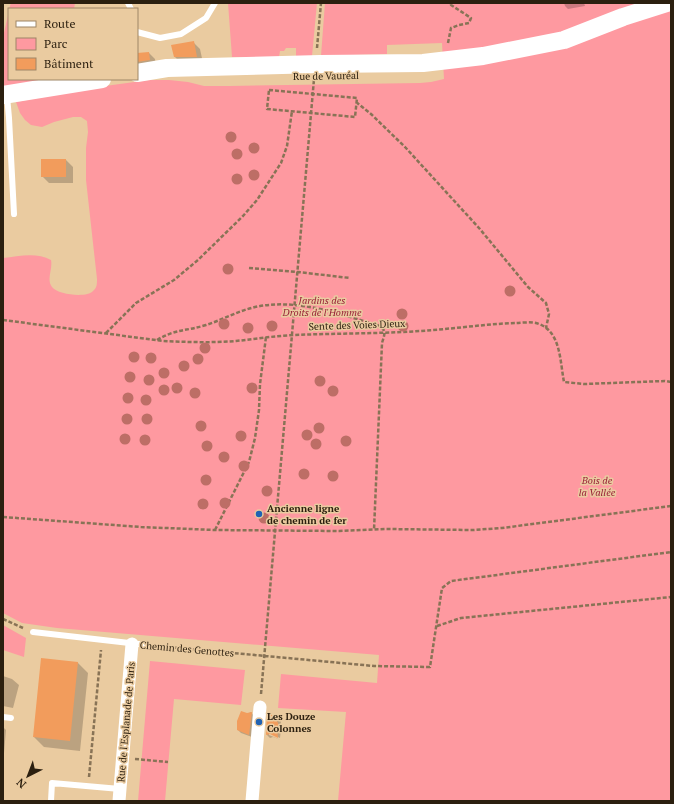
<svg xmlns="http://www.w3.org/2000/svg" width="674" height="804" font-family="'PT Serif',serif">
<style>
.green{fill:#fe99a0}
.shadow{fill:#0003}
.building{fill:#f29c5c}
.lines{fill:none;stroke-linecap:round;stroke-linejoin:round}
.path{stroke:#887356;stroke-width:2.5;stroke-dasharray:4 2;stroke-linecap:butt}
.lane{stroke:#fff;stroke-width:6}
.street{stroke:#fff;stroke-width:13}
.secondary{stroke:#fff;stroke-width:18}
.tree{fill:#bd6e66}
.poi-dot{fill:#2062b3;stroke:#eacba0;stroke-width:1.5}
.labels{text-anchor:middle;dominant-baseline:central;stroke-width:3;stroke-linejoin:round;paint-order:stroke}
.street-label{font-size:10px;fill:#2b1f0f;stroke:#eacba0}
.park-label{font-size:10px;font-style:italic;fill:#982137;stroke:#eacba0}
.poi-label{font-size:10px;font-weight:bold;fill:#2b1f0f;stroke:#eacba0;text-anchor:start}
</style>
<rect width="100%" height="100%" fill="#eacba0"/>
<!-- green -->
<path class="green" d="M11,3H75L74,9H9Z
M228,3H317L312,56H296V48H286L284,51H280L279,57H232Z
M325,3H671V801H338L346,712L278,708L281,674L377,683L379,655L57,628L22,623L3,613V258C19,256 37,252 51,260C53,269 46,279 52,287C58,295 87,298 93,291C97,288 97,284 97,279L86,180V148L88,132L87,121L81,117H73L54,122L42,127L31,125L25,120L20,113L16,102L98,87L149,80H169L188,82L204,86H230L420,83L431,82L444,79L442,43L387,45V54L321,56Z
M9,11V79H49L3,89V37Z
M3,625L26,638L24,657L3,650Z
M150,661L245,670L241,705L174,699L165,801H138Z"/>
<!-- shadow -->
<path class="shadow" d="M564,3H584L585,6L568,9L565,6Z
M193,42L200,49L203,63L182,64L175,57Z
M137,53H149L155,59L156,66L137,71Z
M66,160L73,167V183H49L42,176Z
M42,659L78,663L88,673L80,751L44,747L34,737Z
M3,676L12,679L19,685L13,708L3,706Z
M251,712L253,715L252,737L241,733L238,730L247,714Z
M268,715L278,718L281,722L280,725L281,729L280,738L269,733V735L281,740L273,737L270,738L267,735Z
M3,727L6,730L3,765Z"/>
<!-- building -->
<path class="building" d="M194,41L197,57H174L171,45Z
M149,52L150,60L137,62V53Z
M41,159H66V177H41Z
M41,658L78,662L70,741L33,737Z
M241,711L247,713L252,712L249,735L237,730V721Z
M267,713L279,718L277,721L279,725L277,727L278,738L270,734L266,735Z"/>
<g class="lines">
<!-- path -->
<path class="path" d="M448,43L451,28L459,25L469,23L471,18L451,5V3
M317,48L321,3
M269,90L357,98L355,117L267,109Z
M356,102L371,114L405,147L479,228L528,287L546,303L549,314L546,328
M249,268L298,272L350,278
M3,320L163,341C187,342 212,343 236,341C255,339 274,336 294,335C340,333 387,334 433,330C460,328 487,324 515,323C522,323 532,321 539,324C561,332 560,362 564,382L584,384L665,381L671,382
M106,333L136,303L174,280L198,260L243,216L257,200L281,163L287,146L292,111
M157,340C175,329 187,331 206,325C222,320 238,311 255,307C297,298 340,314 380,326C387,331 384,336 382,343L374,530
M3,517L141,527L215,530L339,531L386,529L473,530L502,528L671,506
M215,530L249,462L255,438L259,410L260,384L266,337
M3,619L23,628
M437,626L461,618L671,597
M157,646L374,666L430,667L442,588L451,581L671,552
M261,694L314,79
M135,759L168,762
M89,777L101,650"/>
<!-- lane -->
<path class="lane" d="M128,3L131,9
M137,32L160,38L181,34L206,18L215,3
M7,96L9,118L14,214
M33,632L147,645
M3,717L11,718
M51,801L52,783L120,789"/>
<!-- street -->
<path class="street" d="M119,801L132,644
M252,801L260,707"/>
<!-- secondary -->
<path class="secondary" d="M137,73L167,68L320,64L423,63L483,56L564,40L623,17L667,3
M3,95L102,79"/>
</g>
<!-- trees -->
<g class="tree">
<circle cx="231" cy="137" r="5.5"/>
<circle cx="254" cy="148" r="5.5"/>
<circle cx="237" cy="154" r="5.5"/>
<circle cx="254" cy="175" r="5.5"/>
<circle cx="237" cy="179" r="5.5"/>
<circle cx="228" cy="269" r="5.5"/>
<circle cx="510" cy="291" r="5.5"/>
<circle cx="402" cy="314" r="5.5"/>
<circle cx="224" cy="324" r="5.5"/>
<circle cx="272" cy="326" r="5.5"/>
<circle cx="403" cy="326" r="5.5"/>
<circle cx="248" cy="328" r="5.5"/>
<circle cx="205" cy="348" r="5.5"/>
<circle cx="134" cy="357" r="5.5"/>
<circle cx="151" cy="358" r="5.5"/>
<circle cx="198" cy="359" r="5.5"/>
<circle cx="184" cy="366" r="5.5"/>
<circle cx="164" cy="373" r="5.5"/>
<circle cx="130" cy="377" r="5.5"/>
<circle cx="149" cy="380" r="5.5"/>
<circle cx="320" cy="381" r="5.5"/>
<circle cx="177" cy="388" r="5.5"/>
<circle cx="252" cy="388" r="5.5"/>
<circle cx="164" cy="390" r="5.5"/>
<circle cx="333" cy="391" r="5.5"/>
<circle cx="195" cy="393" r="5.5"/>
<circle cx="128" cy="398" r="5.5"/>
<circle cx="146" cy="400" r="5.5"/>
<circle cx="127" cy="419" r="5.5"/>
<circle cx="147" cy="419" r="5.5"/>
<circle cx="201" cy="426" r="5.5"/>
<circle cx="319" cy="428" r="5.5"/>
<circle cx="307" cy="435" r="5.5"/>
<circle cx="241" cy="436" r="5.5"/>
<circle cx="125" cy="439" r="5.5"/>
<circle cx="145" cy="440" r="5.5"/>
<circle cx="346" cy="441" r="5.5"/>
<circle cx="316" cy="444" r="5.5"/>
<circle cx="207" cy="446" r="5.5"/>
<circle cx="224" cy="457" r="5.5"/>
<circle cx="244" cy="466" r="5.5"/>
<circle cx="304" cy="474" r="5.5"/>
<circle cx="333" cy="476" r="5.5"/>
<circle cx="206" cy="480" r="5.5"/>
<circle cx="267" cy="491" r="5.5"/>
<circle cx="225" cy="503" r="5.5"/>
<circle cx="203" cy="504" r="5.5"/>
<circle cx="264" cy="518" r="5.5"/>
</g>
<!-- markers -->
<g class="poi-dot">
<circle cx="259" cy="514" r="4"/>
<circle cx="259" cy="722" r="4"/>
</g>
<g class="labels">
<!-- street labels -->
<g class="street-label">
<text transform="translate(326 76) rotate(-1)">Rue de Vauréal</text>
<text transform="translate(357 325) rotate(-2)">Sente des Voies Dieux</text>
<text transform="translate(187 649) rotate(5)">Chemin des Genottes</text>
<text transform="translate(126 722) rotate(-85)">Rue de l'Esplanade de Paris</text>
</g>
<!-- park labels -->
<g class="park-label">
<text x="322" y="300">Jardins des<tspan x="322" dy="12">Droits de l'Homme</tspan></text>
<text x="597" y="480">Bois de<tspan x="597" dy="12">la Vallée</tspan></text>
</g>
<!-- poi labels -->
<g class="poi-label">
<text x="267" y="508">Ancienne ligne<tspan x="267" dy="12">de chemin de fer</tspan></text>
<text x="267" y="716">Les Douze<tspan x="267" dy="12">Colonnes</tspan></text>
</g>
</g>
<!-- border -->
<rect width="674" height="804" fill="none" stroke="#2b1f0f" stroke-width="8"/>
<!-- legend -->
<rect x="8" y="8" width="130" height="72" fill="#eacba0" stroke="#9e8666"/>
<rect x="16" y="21" width="20" height="6" fill="#ffffff" stroke="#9e8666"/>
<text x="44" y="28" font-size="12" fill="#2b1f0f">Route</text>
<rect x="16" y="38" width="20" height="12" fill="#fe99a0" stroke="#9e8666"/>
<text x="44" y="48" font-size="12" fill="#2b1f0f">Parc</text>
<rect x="16" y="58" width="20" height="12" fill="#f29c5c" stroke="#9e8666"/>
<text x="44" y="68" font-size="12" fill="#2b1f0f">Bâtiment</text>
<!-- north arrow -->
<g transform="translate(28 776) rotate(222)" stroke="#eacba0" stroke-width="3" paint-order="stroke">
<path d="M0-3L7 15L0 10L-7 15Z" fill="#2b1f0f"/>
<text y="-6" font-size="11" font-weight="bold" text-anchor="middle" fill="#2b1f0f">N</text>
</g>
</svg>
